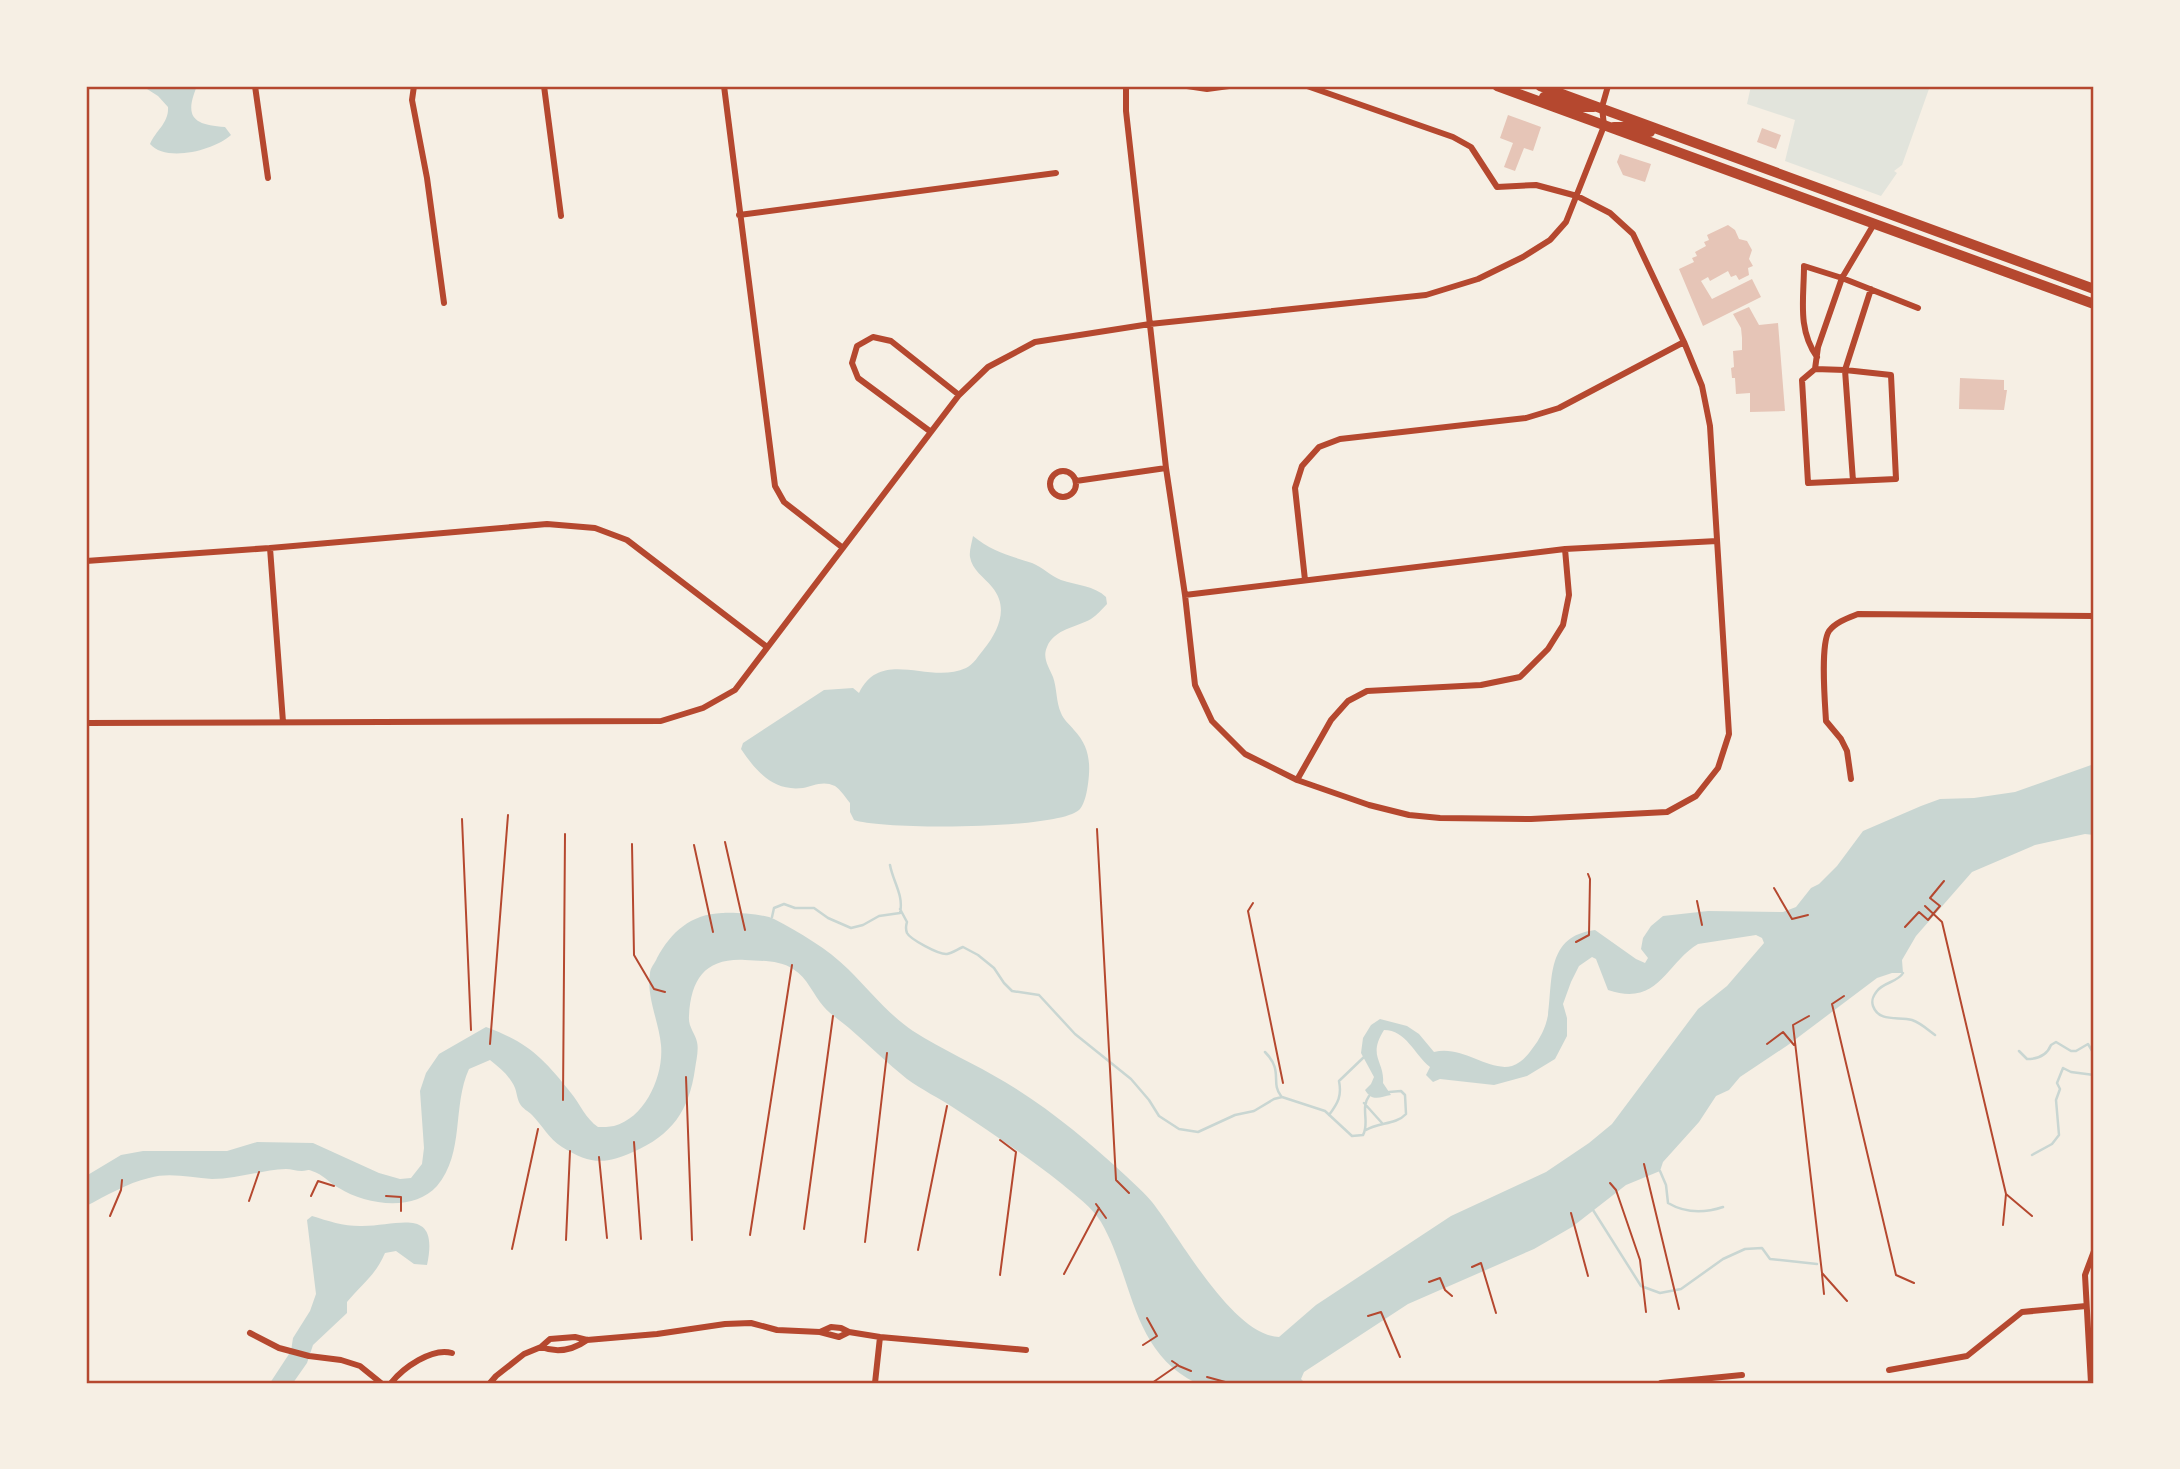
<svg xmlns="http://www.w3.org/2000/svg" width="2180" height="1469" font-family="'Varela Round',sans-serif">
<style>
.green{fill:#e2e4dc}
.water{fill:#c9d6d2}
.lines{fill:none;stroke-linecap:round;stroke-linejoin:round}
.stream{stroke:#c9d6d2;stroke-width:2.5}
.building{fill:#e6c5b7}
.path{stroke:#b5482f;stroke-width:2}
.minor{stroke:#b5482f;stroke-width:6}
.primary{stroke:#b5482f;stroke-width:10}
.neatline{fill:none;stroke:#b5482f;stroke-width:2.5}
</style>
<rect width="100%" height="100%" fill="#f6efe4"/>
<!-- green -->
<path class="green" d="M1751,86H1930L1902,165L1894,171L1897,173L1881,196L1785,161L1795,120L1747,104Z"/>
<!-- water -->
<path class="water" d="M147,86H197C184,117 193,125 225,127L231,135C215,150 166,163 150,144C156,130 169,123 168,107L158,96L147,89Z
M973,536C991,551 1010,556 1032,563C1042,567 1051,576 1061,580C1076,585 1095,586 1106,597L1107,604C1102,609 1097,615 1091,619C1077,627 1054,629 1047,647C1042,658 1049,667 1053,677C1057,688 1056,702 1061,713C1063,719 1070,725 1074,730C1089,746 1091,762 1088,784C1087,791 1085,803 1080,809C1063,830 881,830 854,820L850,812V803C846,798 840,789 835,786C823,780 813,786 803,788C773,792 756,771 741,749L743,743L824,690L853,688L859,693C881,647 929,685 966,668C973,665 979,655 984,649C999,630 1009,607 992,587C984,577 972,570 970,557C969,551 972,542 973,536Z
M2094,764V835L2085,834L2035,845L1972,872L1916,936L1902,960L1903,973H1892L1877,978L1788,1045L1740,1077L1729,1090L1716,1096L1699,1122L1663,1162L1660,1171L1626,1185L1572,1227L1534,1249L1408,1304L1304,1372L1301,1379L1305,1383H1196C1130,1350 1134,1279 1101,1222C1092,1207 1075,1195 1062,1184C1027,1156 990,1132 954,1108C939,1098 922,1090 907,1079C887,1063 869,1045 849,1028C841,1021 831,1015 824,1007C813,995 808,978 793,969C780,960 760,961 745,960C706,958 691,978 689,1016C688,1027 695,1033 697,1042C699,1050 696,1061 695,1069C689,1111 672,1135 633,1152C605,1165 589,1164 562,1147C548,1138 543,1126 532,1115C528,1111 523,1109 520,1104C517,1099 517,1093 515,1088C510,1076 500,1068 490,1060L469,1069C452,1106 465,1153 437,1186C414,1212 366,1205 339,1188C329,1183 323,1174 312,1171C307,1169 307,1171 302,1171C296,1171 291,1169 286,1169C261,1170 237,1179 212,1179C191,1178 170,1172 149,1178C127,1183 106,1196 86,1206V1176L121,1155L143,1151H227L257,1142L313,1143L379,1173L400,1179L411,1178L422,1164L424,1148L420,1091L426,1073L439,1054L486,1027C529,1043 543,1058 571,1093C580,1104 586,1119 598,1127C603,1127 609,1127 614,1126C645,1118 664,1076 661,1045C659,1022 646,996 650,973C650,968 655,963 657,958C671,932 691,914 722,913C733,912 765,914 774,919C799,932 828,949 848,969C869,990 888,1014 913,1031C943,1050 975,1064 1005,1082C1049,1108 1089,1142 1126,1176C1135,1185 1145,1193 1152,1202C1180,1237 1232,1335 1279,1337L1316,1305L1451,1216L1546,1172L1589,1143L1612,1124L1698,1009L1727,986L1764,943L1762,938L1756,935L1698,944C1665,964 1659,1007 1608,990L1596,959L1592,957L1579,966L1571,982L1563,1004L1567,1018V1036L1555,1059L1527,1076L1494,1085L1440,1079L1433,1082L1426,1075L1430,1067C1414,1054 1406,1030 1384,1030C1367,1057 1385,1061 1383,1083L1391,1095C1380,1097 1372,1102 1365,1090L1371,1084L1374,1077L1361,1053L1363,1038L1371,1025L1380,1019L1407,1026L1419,1034L1434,1052C1463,1045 1488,1072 1512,1066C1521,1063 1527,1056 1532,1049C1540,1039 1546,1027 1548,1015C1553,979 1546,936 1595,930L1636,959L1645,963L1648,958L1641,949L1643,938L1651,926L1663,916L1708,911L1783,912L1796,907L1811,888L1819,884L1837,866L1863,831L1921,806L1940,799L1974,798L2015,792Z
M312,1216C328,1221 343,1226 360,1226C397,1227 440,1204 427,1265L414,1264L396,1251L385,1253C375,1276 362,1284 347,1302V1313L313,1345L307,1363L293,1383H270L291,1351L293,1338L310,1311L316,1294L307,1220Z"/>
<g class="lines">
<!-- stream -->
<path class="stream" d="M900,909L907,922C906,926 905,928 907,933C910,939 939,955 947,954C952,953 958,949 963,947L978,955L994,968L1004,983L1012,991L1039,995L1075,1034L1131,1079L1149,1100L1159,1116L1179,1129L1198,1132L1235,1115L1254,1111L1274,1099L1282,1097L1325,1111L1352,1136L1363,1135C1370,1123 1360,1108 1369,1096
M772,917L774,908L784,904L795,908H814L828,918L851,928L863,925L879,916L900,913C904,895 893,882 890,865
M1903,973C1898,982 1884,982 1877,991C1873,996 1871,1000 1873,1006C1879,1023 1899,1016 1912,1020C1921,1023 1928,1030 1935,1035
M2019,1051L2027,1059C2038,1059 2047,1055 2051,1045L2056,1042L2071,1051H2076L2088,1044L2094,1054
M1265,1052C1284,1071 1270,1082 1281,1096
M1364,1103L1382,1123
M1329,1115C1338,1103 1342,1096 1339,1081L1364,1057
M1366,1130C1378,1122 1396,1125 1406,1114L1405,1095L1401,1091L1389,1092
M2032,1155L2052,1144L2059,1135L2056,1100L2060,1089L2057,1083L2063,1068L2071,1072L2094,1075
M1660,1171L1666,1185L1668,1203C1685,1213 1705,1213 1723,1207
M1593,1210L1641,1286L1660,1293L1681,1289L1723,1259L1745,1249L1762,1248L1770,1259L1817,1264"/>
</g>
<!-- building -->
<path class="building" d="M1508,115L1541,127L1533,151L1524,148L1515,171L1504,167L1513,143L1500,138Z
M1762,128L1781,135L1776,149L1757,142Z
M1620,154L1651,164L1645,182L1623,175L1617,162Z
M1728,225L1735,230L1739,239L1747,241L1752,250L1749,259L1753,266L1748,268L1749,275L1739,280L1736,275L1731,277L1728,271L1710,281L1708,277L1701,281L1712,299L1752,279L1761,297L1703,326L1679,269L1694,262L1692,258L1697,256L1695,252L1706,246L1704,242L1709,240L1707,235Z
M1749,307L1759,325L1778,323L1785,411L1750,412V393L1736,394L1735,378H1732L1731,368L1734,367L1733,351L1742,350V338L1741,328L1733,314Z
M1960,378L2004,380V390H2007L2004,410L1959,409Z"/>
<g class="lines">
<!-- path -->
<path class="path" d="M462,819L471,1030
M1097,829L1116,1180L1129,1193
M725,842L745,930
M632,844L634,955L654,989L665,992
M694,845L713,932
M1774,888L1792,919L1808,915
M1697,901L1702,925
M1253,903L1248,911L1283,1083
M1925,906L1942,922L2006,1194L2003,1225
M1905,927L1919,912L1928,920L1940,906L1930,898L1944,881
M1576,942L1589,935L1590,879L1588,874
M1844,996L1832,1004L1896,1275L1914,1283
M1809,1016L1793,1025L1822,1273L1847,1301
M490,1044L508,815
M1767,1044L1783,1032L1794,1045
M686,1077L692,1240
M563,1100L565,834
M634,1142L641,1239
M599,1157L607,1238
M1644,1164L1679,1309
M1610,1183L1616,1190L1640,1260L1646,1312
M2006,1194L2032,1216
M311,1196L318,1181L334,1186
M386,1196L401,1197V1211
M249,1201L259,1172
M1096,1204L1106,1218
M1571,1213L1588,1276
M110,1216L121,1190L122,1180
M804,1229L833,1016
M750,1235L792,965
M566,1240L570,1151
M865,1242L887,1053
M512,1249L538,1129
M918,1250L947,1106
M1472,1267L1481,1263L1496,1313
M1064,1274L1099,1208
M1822,1274L1824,1294
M1000,1275L1016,1152L1000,1140
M1429,1282L1440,1278L1445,1290L1452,1296
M1368,1316L1381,1312L1400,1357
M1143,1345L1157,1336L1147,1318
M1179,1366L1191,1371
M1207,1377L1229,1383
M1152,1383L1178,1365L1172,1361
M1246,1383L1262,1382"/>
<!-- minor -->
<path class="minor" d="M255,86L268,178
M414,86L412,100L427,178L444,303
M544,86L561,216
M724,86L775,486L784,502L843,548
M1126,86V111L1166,468L1185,595L1195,685L1212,721L1245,754L1297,780L1369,805L1409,815L1440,818L1531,819L1667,812L1696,796L1718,768L1729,734L1710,426L1702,386L1684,342L1633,234L1610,213L1577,196L1536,185L1497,187L1471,147L1453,137L1307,86
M1187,86L1207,89L1229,86
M739,215L1056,173
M1874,224L1842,278L1918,308
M1817,357C1797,329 1804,298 1804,266L1842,278L1818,347L1815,369L1802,380L1808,483L1896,479L1891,375L1845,370L1871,289
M1815,369L1845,370L1853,481
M931,432L858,378L852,363L857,346L873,337L891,341L959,395
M1050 484a13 13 0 1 1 26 0a13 13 0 1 1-26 0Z
M1076,481L1166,468
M270,548L283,722
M86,561L270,548L547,524L595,528L627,540L767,647
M1305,580L1295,488L1302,466L1319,447L1340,439L1526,418L1559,408L1684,342
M1185,595L1565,549L1717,541
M86,723L661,721L703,708L735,690L959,395L988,367L1035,342L1150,324L1426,295L1478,279L1523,257L1550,240L1566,222L1604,126L1602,107L1608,86
M1851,779L1847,751L1841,739L1826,721C1825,703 1820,645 1829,631C1836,622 1848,618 1858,614L2094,616
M1297,780L1331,720L1348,701L1367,691L1481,685L1520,677L1548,649L1563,625L1569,595L1565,549
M820,1332L831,1327L841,1328L849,1332L880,1337L1026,1350
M250,1333L279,1348L309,1356L341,1360L360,1366L381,1383
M541,1347C557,1353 573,1350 587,1340
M1889,1370L1967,1356L2022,1312L2086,1306
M391,1383C403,1368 432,1347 452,1353
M490,1383L496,1376L524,1354L541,1347L550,1339L575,1337L587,1340L657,1334L725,1324L751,1323L777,1330L820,1332L839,1337L849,1332
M875,1383L880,1337
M1661,1383L1742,1375
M2091,1383L2085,1275L2094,1251"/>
<!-- primary -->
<path class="primary" d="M1497,86L2094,304
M1540,86L2094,289
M1544,97L1576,107H1594
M1614,127H1636L1650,132"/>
</g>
<!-- border -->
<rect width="2180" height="1469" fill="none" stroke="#f6efe4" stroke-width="175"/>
<rect x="88" y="88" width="2004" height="1294" class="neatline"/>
</svg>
